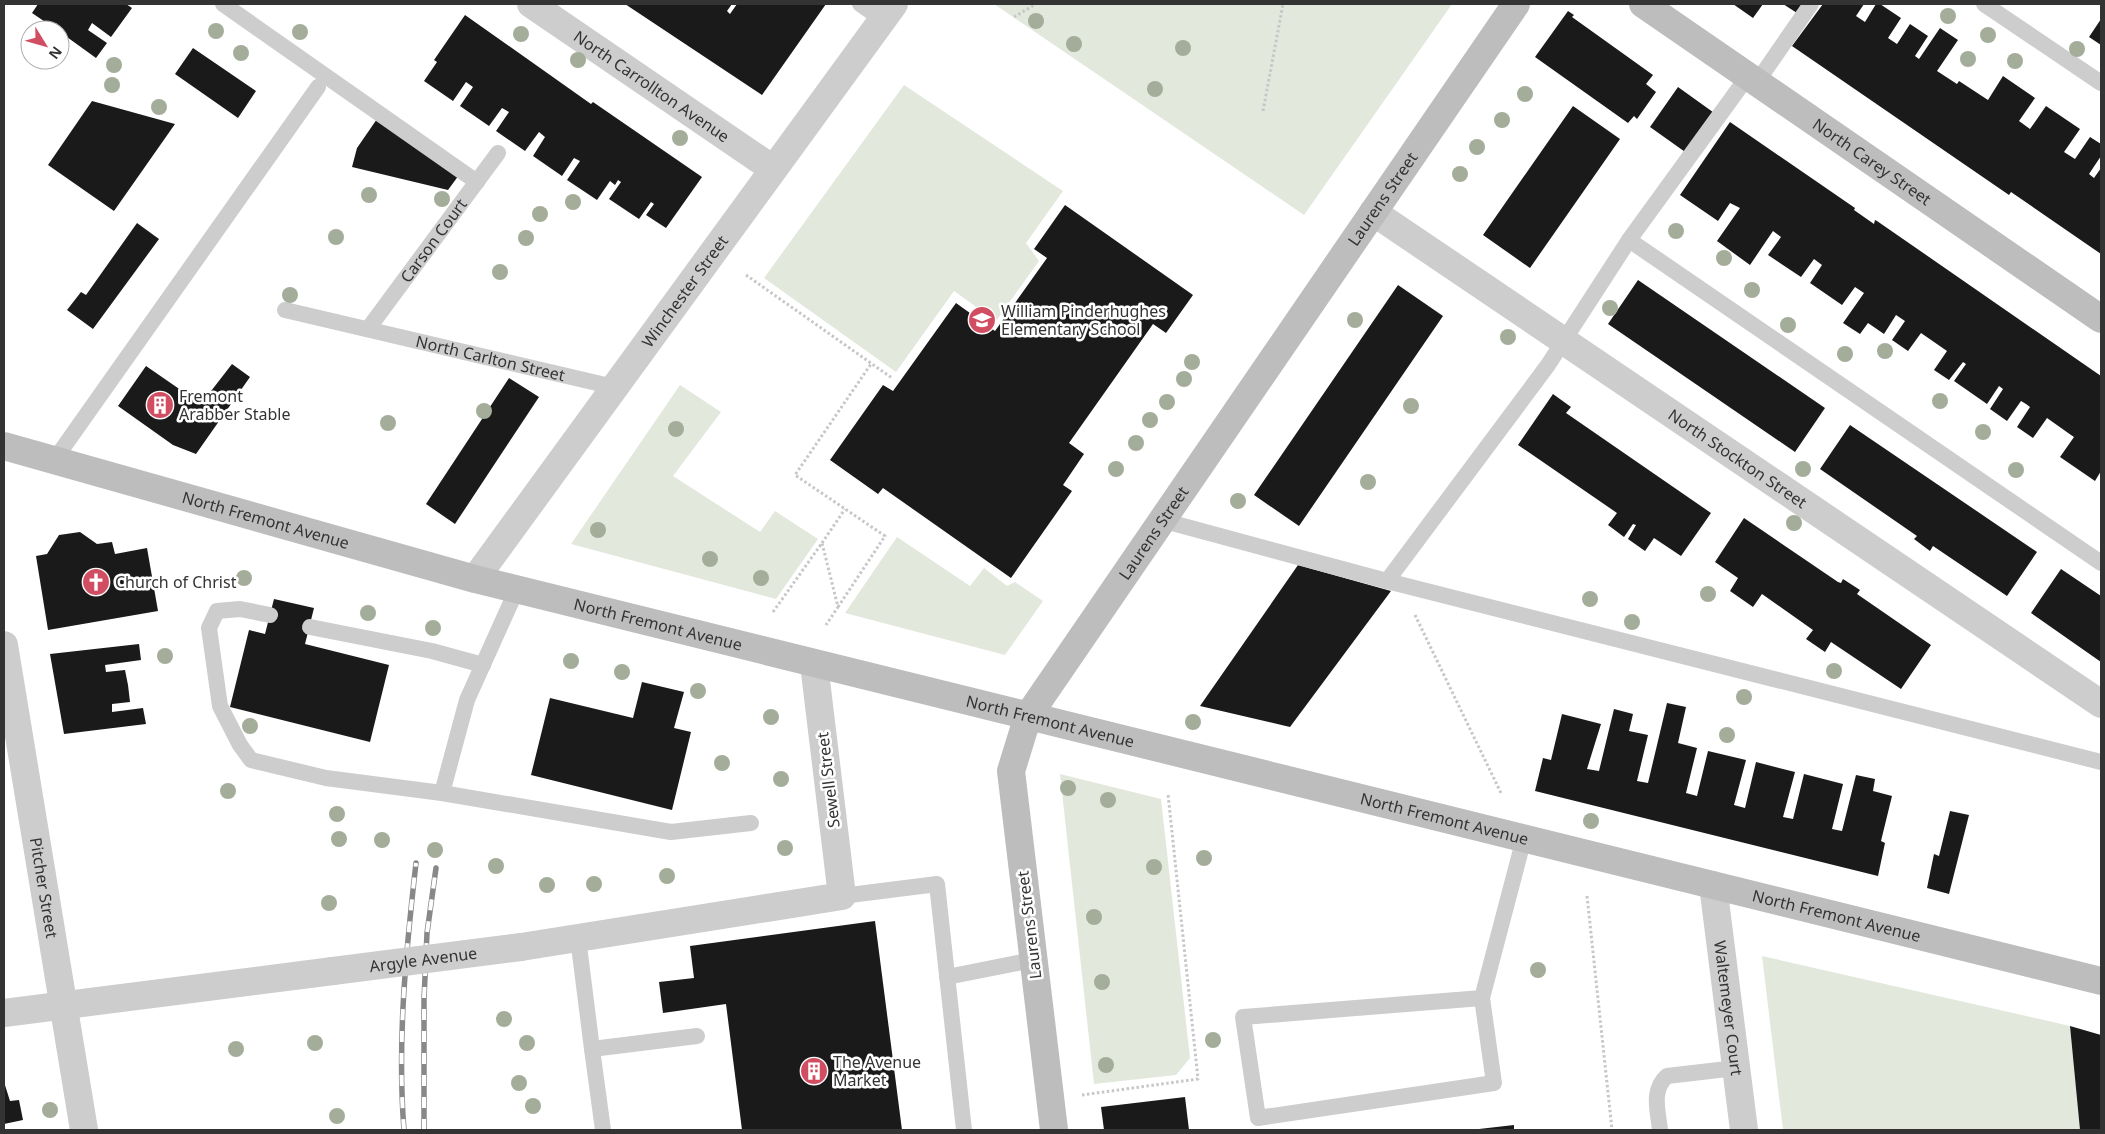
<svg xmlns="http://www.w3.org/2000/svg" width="2105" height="1134" font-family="'Noto Sans',sans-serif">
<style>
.green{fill:#e3e8dd}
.building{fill:#1a1a1a}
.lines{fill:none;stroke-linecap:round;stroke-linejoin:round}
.path{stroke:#c7c7c7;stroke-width:3;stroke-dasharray:2.5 2.5;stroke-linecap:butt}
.lane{stroke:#cdcdcd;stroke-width:16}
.street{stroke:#cdcdcd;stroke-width:28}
.secondary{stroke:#bdbdbd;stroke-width:28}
.rail-casing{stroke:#888;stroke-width:5.5}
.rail{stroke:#fff;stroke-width:4;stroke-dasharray:11;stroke-linecap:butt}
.street-bridge{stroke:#cdcdcd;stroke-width:28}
.tree{fill:#a4ad99}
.labels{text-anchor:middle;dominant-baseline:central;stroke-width:5;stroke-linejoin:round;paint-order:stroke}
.street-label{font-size:16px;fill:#333;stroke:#fff}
.poi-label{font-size:16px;fill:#333;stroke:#fff;text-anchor:start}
</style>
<rect width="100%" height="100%" fill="#fff"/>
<!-- green -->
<path class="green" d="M994,4H1452L1304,215Z
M904,85L1063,191L1026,243L1039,261L996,321L954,291L896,372L764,278Z
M680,385L721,412L673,476L760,532L775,511L818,539L776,599L571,544Z
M897,537L970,586L984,568L1007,586L1015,582L1043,601L1005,655L845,613Z
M1060,774L1161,799L1190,1058L1176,1075L1094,1084Z
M1762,956L2070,1026L2080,1130H1783Z"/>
<!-- building -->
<path class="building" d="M38,4H126L132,8L111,37L92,23L88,30L107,43L96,58L60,32V30H57L32,13Z
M625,4H732L727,11L730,14L737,4H826L762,95Z
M1733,4H1763L1753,18Z
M1783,4H1803L1797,13Z
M1823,4H1864L1856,16L1865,22L1876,4H1880L1901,18L1888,38L1897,44L1910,24L1928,36L1915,56L1919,59L1940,28L1958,40L1937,71L1957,84L1959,81L1988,100L2003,76L2035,98L2019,121L2030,129L2046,106L2080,129L2064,152L2075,159L2090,137L2101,144V156L2089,174L2094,178L2101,168V254L2011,192L2009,195L1792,46Z
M1568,11L1574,15L1572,17L1653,75L1646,84L1656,92L1637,119L1634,116L1628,123L1535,57Z
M465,15L591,104L593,102L702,177L666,228L646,215L654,204L651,202L639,219L609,199L621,182L618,180L615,185L610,181L597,200L567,180L580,161L574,158L562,176L533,156L545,137L539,132L525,151L496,131L509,112L502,108L489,126L460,106L473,87L466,82L453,101L424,81L437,62L434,60Z
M2101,19V45L2089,37Z
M193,48L256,91L238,118L175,74Z
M1678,87L1717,115L1688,154L1650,127Z
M92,101L175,124L114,211L48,165Z
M1573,106L1620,139L1530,268L1483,235Z
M377,119L459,175L448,190L352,167L357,148Z
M1730,122L1855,208L1854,210L1874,224L1875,220L1877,221L2101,376V471L2095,481L2060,457L2074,437L2071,435L2047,418L2033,438L2017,427L2030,407L2026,404L2021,401L2007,421L1990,409L2003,389L1999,386L1987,404L1954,381L1966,364L1963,362L1949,380L1934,370L1947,351L1921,333L1908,351L1892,340L1905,321L1896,315L1884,334L1868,323L1860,334L1843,323L1864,293L1855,287L1842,305L1810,283L1822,265L1814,259L1801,277L1768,255L1781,237L1773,231L1750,265L1717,241L1740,208L1730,203L1718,221L1680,195Z
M1065,205L1193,295L1166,333L1153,324L1069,443L1084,454L1063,485L1072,491L1011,578L883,488L878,494L830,460L883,385L893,391L956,303L995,331L1047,258L1034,249Z
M137,223L159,239L93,329L67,310L81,292L86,295Z
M1638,280L1825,408L1795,452L1608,324Z
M1398,285L1443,316L1299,526L1254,495Z
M232,364L250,377L196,454L173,445L118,406L146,366L201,404Z
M509,378L539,397L455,524L426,504Z
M1553,394L1571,407L1566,413L1711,513L1681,556L1654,538L1645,551L1628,539L1636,525L1633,524L1624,537L1608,525L1617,513L1518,445Z
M1850,425L2037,552L2007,596L1933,546L1930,551L1914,539L1917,536L1820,469Z
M1744,518L1838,582L1841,583L1843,579L1860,590L1857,594L1931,645L1901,689L1831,642L1825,652L1806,639L1813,630L1762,594L1753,607L1730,591L1738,578L1715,562Z
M80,532L97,544L112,542L115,554L147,548L158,611L48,630L36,556L47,554L59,535Z
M1298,565L1391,591L1290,727L1200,706Z
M2061,569L2101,596V662L2031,613Z
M274,599L314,608L305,644L389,665L370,742L230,707L249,630L265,634Z
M139,644L141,660L105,665L106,672L125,670L128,685L130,702L112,704V712L143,708L146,724L64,734L50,654Z
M642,682L684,692L674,728L691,732L672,810L531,775L550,698L633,718Z
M1667,703L1686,707L1678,743L1697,748L1686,793L1697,796L1708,751L1746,760L1734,805L1745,808L1756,762L1795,772L1783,817L1793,819L1804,774L1843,784L1832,829L1842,831L1856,775L1875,779L1873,791L1892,796L1881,841L1885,843L1878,876L1535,791L1543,758L1551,760L1562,714L1601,724L1587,769L1599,771L1614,709L1633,714L1629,731L1648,735L1637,781L1648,783Z
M1950,811L1969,815L1949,894L1927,888L1934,854L1939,856Z
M875,921L902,1130H742L726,1004L663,1013L659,982L694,978L690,946Z
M2070,1026L2101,1035V1130H2080Z
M4,1082L10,1101L19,1100L23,1120L4,1124Z
M1185,1097L1189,1130H1104L1101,1107Z
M1514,1125V1130H1479V1129Z"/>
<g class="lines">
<!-- path -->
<path class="path" d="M1014,17L1036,4
M1263,111L1283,4
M746,275L892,378
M822,543L845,509
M838,607L885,536L795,475L871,364
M773,612L822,543L838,607L826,625
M1415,615L1501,793
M1587,896L1612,1130
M1082,1095L1198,1079L1168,794"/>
<!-- lane -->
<g class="lane">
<path d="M223,4L477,182"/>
<path d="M860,4L883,20"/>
<path d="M1984,4L2101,83"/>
<path d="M1757,82L1811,4"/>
<path d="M1629,240L2101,563"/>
<path id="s1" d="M285,310L614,387"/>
<path id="s2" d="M368,329L498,153"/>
<path d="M53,462L318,87"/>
<path d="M1161,520L1387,581L2101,762"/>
<path d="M1387,581L1548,365L1629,240L1748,76"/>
<path d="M270,615L240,609L217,611L209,628L220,706L240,745L251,760L326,778L442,793L671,832L751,823"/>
<path d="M310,627L432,651L483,665"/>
<path d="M442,793L467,700L517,589"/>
<path d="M842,896L937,884L964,1130"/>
<path d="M578,938L592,1049L697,1036"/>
<path d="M947,977L1033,960"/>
<path d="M1482,998L1494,1083L1258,1118L1243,1017L1482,998L1524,838"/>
<path d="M592,1049L603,1130"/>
<path d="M1660,1130C1658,1111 1651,1090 1667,1076L1736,1068"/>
</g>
<!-- street -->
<g class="street">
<path id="s3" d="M531,4L773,169"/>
<path id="s4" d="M1373,212L2101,704"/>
<path id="s5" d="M475,579L894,4"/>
<path id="s6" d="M4,645L84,1130"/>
<path id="s7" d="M1713,885L1744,1130"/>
<path d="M521,947L842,896L814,664"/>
<path d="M4,1013L333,971"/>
</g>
<!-- secondary -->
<g class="secondary">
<path id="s8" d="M1643,4L2101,319"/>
<path id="s9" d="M4,446L475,579L2101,981"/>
<path id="s10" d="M1054,1130L1011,771L1028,716L1516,4"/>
</g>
<!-- rail casing -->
<g class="rail-casing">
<path id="rail" d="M404,1130C397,1041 406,951 416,863
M424,1130V999L427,933L436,868"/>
</g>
<!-- rail -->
<use href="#rail" class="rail"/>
<!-- street-bridge -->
<path class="street-bridge" id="s11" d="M333,971L521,947"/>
</g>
<!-- trees -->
<g class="tree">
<circle cx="1948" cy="16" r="8"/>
<circle cx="1036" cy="21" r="8"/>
<circle cx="216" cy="31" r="8"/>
<circle cx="300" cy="32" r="8"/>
<circle cx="521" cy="34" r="8"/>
<circle cx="1988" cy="35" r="8"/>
<circle cx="1074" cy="44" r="8"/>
<circle cx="1183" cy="48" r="8"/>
<circle cx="2077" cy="49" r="8"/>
<circle cx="241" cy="53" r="8"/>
<circle cx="1968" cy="59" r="8"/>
<circle cx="578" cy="60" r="8"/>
<circle cx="2015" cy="61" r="8"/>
<circle cx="114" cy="65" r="8"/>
<circle cx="112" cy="85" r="8"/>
<circle cx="1155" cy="89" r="8"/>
<circle cx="1525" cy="94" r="8"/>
<circle cx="159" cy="107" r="8"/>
<circle cx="1502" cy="120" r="8"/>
<circle cx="680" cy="138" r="8"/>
<circle cx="1477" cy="147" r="8"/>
<circle cx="1460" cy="174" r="8"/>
<circle cx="369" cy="195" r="8"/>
<circle cx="442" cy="199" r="8"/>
<circle cx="573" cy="202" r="8"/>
<circle cx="540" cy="214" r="8"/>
<circle cx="1676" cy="231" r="8"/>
<circle cx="336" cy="237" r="8"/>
<circle cx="526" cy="238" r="8"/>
<circle cx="1724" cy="258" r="8"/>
<circle cx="500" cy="272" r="8"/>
<circle cx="1752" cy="290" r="8"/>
<circle cx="290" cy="295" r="8"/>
<circle cx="1610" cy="308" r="8"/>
<circle cx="1355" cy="320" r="8"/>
<circle cx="1788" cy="325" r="8"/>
<circle cx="1508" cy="337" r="8"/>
<circle cx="1885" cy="351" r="8"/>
<circle cx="1845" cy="354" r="8"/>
<circle cx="1192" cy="362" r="8"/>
<circle cx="1184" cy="379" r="8"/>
<circle cx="1940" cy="401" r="8"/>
<circle cx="1167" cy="402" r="8"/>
<circle cx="1411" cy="406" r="8"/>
<circle cx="484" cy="411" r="8"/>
<circle cx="1150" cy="420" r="8"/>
<circle cx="388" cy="423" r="8"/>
<circle cx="676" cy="429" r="8"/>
<circle cx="1983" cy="432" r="8"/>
<circle cx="1136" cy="443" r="8"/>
<circle cx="1116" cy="469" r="8"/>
<circle cx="1803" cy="469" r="8"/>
<circle cx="2016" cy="470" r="8"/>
<circle cx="1368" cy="482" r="8"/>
<circle cx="1238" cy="501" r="8"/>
<circle cx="1794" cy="523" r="8"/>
<circle cx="598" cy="530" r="8"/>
<circle cx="710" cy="559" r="8"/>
<circle cx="244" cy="578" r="8"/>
<circle cx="761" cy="578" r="8"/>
<circle cx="1708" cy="594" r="8"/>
<circle cx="1590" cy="599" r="8"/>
<circle cx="368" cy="613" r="8"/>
<circle cx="1632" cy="622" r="8"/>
<circle cx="433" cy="628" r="8"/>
<circle cx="165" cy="656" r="8"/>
<circle cx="571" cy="661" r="8"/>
<circle cx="1834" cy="671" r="8"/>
<circle cx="622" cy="672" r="8"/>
<circle cx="698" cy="691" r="8"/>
<circle cx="1744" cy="697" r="8"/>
<circle cx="771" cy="717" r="8"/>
<circle cx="1193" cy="722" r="8"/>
<circle cx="250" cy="726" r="8"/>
<circle cx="1727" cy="735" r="8"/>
<circle cx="722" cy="763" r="8"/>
<circle cx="781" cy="779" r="8"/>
<circle cx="1068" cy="788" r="8"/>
<circle cx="228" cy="791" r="8"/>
<circle cx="1108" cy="800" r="8"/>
<circle cx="337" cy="814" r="8"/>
<circle cx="1591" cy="821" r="8"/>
<circle cx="339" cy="839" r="8"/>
<circle cx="382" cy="840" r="8"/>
<circle cx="785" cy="848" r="8"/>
<circle cx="435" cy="850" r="8"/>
<circle cx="1204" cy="858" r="8"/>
<circle cx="496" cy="866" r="8"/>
<circle cx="1154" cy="867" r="8"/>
<circle cx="667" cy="876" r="8"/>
<circle cx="594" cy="884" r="8"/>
<circle cx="547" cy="885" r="8"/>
<circle cx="329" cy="903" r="8"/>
<circle cx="1094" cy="917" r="8"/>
<circle cx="1538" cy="970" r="8"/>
<circle cx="1102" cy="982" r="8"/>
<circle cx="504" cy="1019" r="8"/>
<circle cx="1213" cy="1040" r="8"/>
<circle cx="315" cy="1043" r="8"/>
<circle cx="527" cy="1043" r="8"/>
<circle cx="236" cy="1049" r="8"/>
<circle cx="1106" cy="1065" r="8"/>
<circle cx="519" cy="1083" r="8"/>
<circle cx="533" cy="1106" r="8"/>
<circle cx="50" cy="1110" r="8"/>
<circle cx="337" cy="1116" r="8"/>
</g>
<!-- icons -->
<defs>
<g id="school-disc" transform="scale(1.4375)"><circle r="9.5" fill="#d14d61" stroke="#fff"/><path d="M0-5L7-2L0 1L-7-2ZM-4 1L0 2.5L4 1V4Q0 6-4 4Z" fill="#fff"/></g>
<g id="building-disc" transform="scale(1.4375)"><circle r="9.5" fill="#d14d61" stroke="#fff"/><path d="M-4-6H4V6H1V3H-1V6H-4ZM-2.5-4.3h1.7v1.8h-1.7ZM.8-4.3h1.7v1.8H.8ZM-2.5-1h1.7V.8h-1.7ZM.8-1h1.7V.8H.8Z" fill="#fff"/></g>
<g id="church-disc" transform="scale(1.4375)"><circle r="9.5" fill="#d14d61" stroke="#fff"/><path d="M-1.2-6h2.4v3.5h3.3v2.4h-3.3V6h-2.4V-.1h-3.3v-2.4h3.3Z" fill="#fff"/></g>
</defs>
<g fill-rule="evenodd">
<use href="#school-disc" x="982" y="320"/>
<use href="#building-disc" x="160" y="405"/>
<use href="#church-disc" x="96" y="582"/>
<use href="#building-disc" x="814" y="1071"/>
</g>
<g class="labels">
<!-- street labels -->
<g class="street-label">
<text stroke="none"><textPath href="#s3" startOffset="146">North Carrollton Avenue</textPath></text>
<text stroke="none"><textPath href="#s8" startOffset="278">North Carey Street</textPath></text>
<text stroke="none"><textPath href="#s10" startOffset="1046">Laurens Street</textPath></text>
<text stroke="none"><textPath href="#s2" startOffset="110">Carson Court</textPath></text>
<text stroke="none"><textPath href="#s5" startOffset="356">Winchester Street</textPath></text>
<text stroke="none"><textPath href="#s1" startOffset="211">North Carlton Street</textPath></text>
<text stroke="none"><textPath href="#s4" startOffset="440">North Stockton Street</textPath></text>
<text stroke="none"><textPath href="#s9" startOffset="272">North Fremont Avenue</textPath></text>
<text stroke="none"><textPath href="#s10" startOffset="641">Laurens Street</textPath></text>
<text stroke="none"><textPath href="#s9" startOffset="678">North Fremont Avenue</textPath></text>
<text stroke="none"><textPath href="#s9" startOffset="1082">North Fremont Avenue</textPath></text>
<text transform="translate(828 780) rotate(-97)">Sewell Street</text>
<text stroke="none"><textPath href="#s9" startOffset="1488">North Fremont Avenue</textPath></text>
<text stroke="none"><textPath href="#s6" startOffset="246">Pitcher Street</textPath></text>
<text stroke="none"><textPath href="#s9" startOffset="1892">North Fremont Avenue</textPath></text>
<text transform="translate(1029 925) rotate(-97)">Laurens Street</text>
<text stroke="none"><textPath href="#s11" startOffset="91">Argyle Avenue</textPath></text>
<text stroke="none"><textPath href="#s7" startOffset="124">Waltemeyer Court</textPath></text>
</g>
<!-- poi labels -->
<g class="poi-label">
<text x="1001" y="311">William Pinderhughes<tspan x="1001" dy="18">Elementary School</tspan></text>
<text x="179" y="396">Fremont<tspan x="179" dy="18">Arabber Stable</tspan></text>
<text x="115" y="582">Church of Christ</text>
<text x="833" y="1062">The Avenue<tspan x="833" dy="18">Market</tspan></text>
</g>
</g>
<!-- border -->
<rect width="2105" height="1134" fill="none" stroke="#333333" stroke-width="10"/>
<!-- north arrow -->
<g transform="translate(45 45) rotate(127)"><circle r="24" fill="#ffffff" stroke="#adadad"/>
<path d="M0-4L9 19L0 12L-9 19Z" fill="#d14d61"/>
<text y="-8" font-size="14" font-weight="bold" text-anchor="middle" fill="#333333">N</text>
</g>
</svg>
